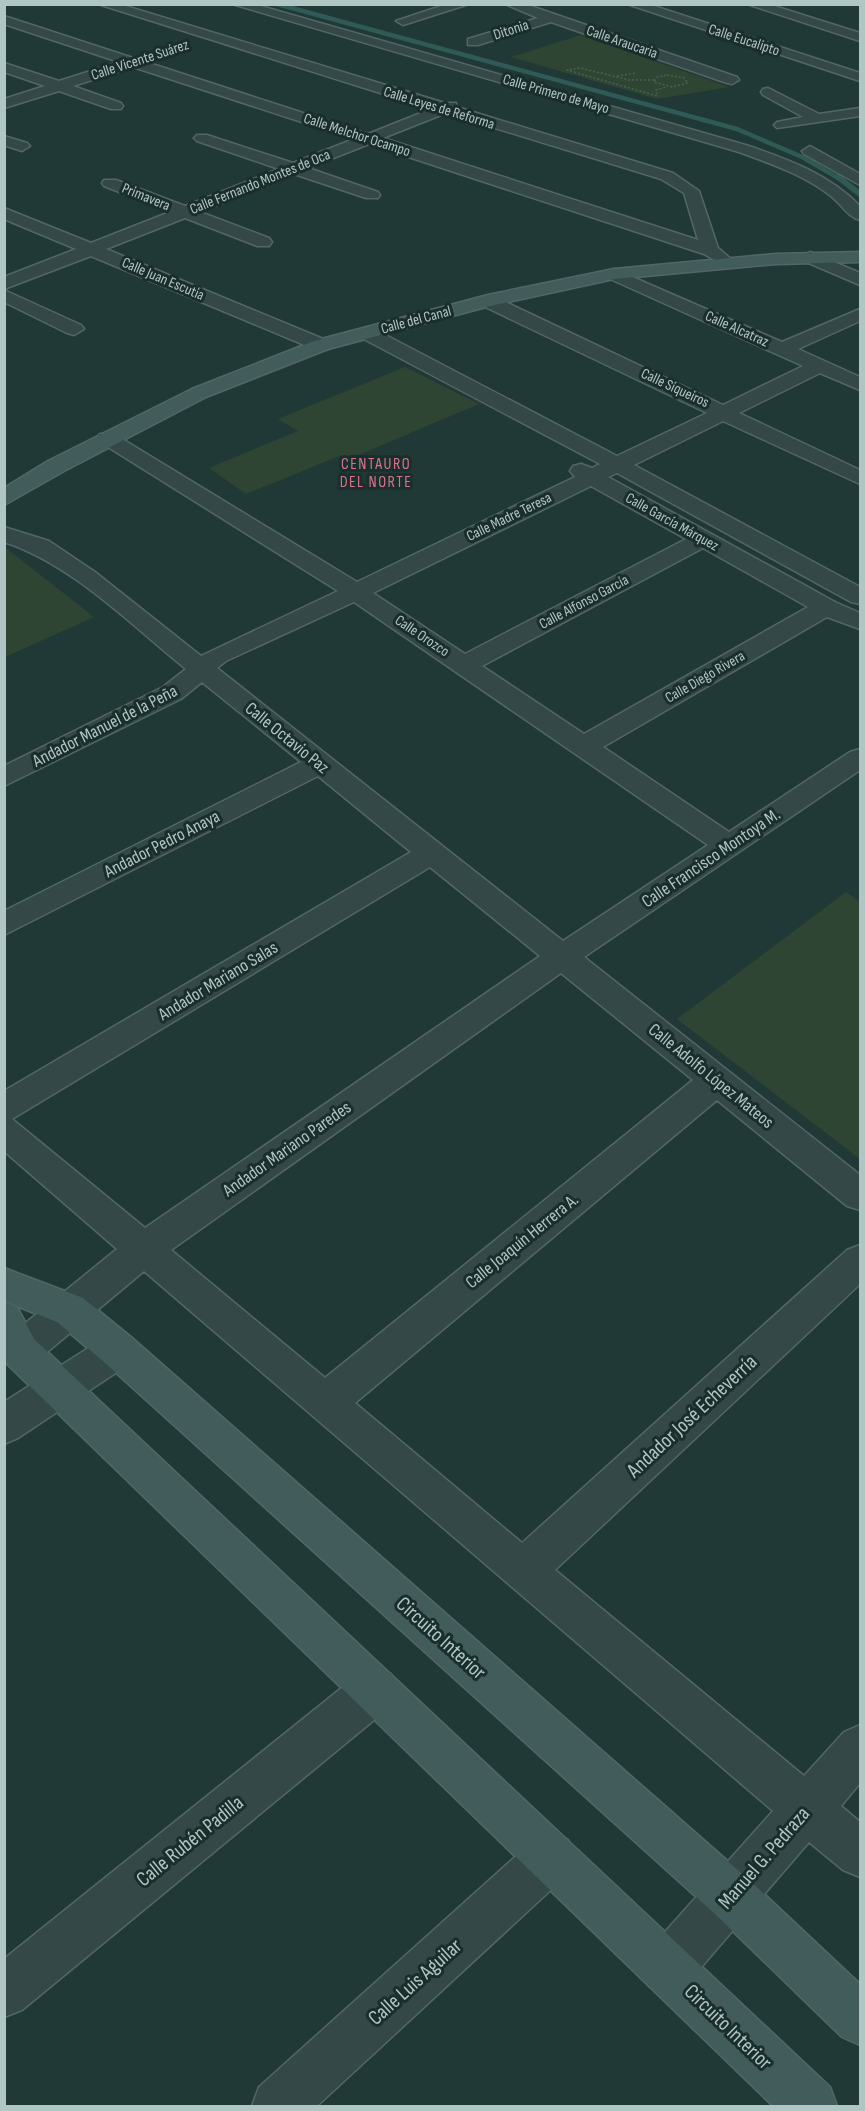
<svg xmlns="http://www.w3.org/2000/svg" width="865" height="2111" font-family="'Sofia Sans Condensed',sans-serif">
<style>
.green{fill:#2e4534}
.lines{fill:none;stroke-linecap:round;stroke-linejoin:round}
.stream-far1{stroke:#2f5a55;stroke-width:4.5}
.stream{stroke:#2f5a55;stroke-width:6}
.street-casing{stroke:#526765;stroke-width:3}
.secondary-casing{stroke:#526765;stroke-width:3}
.path{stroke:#496053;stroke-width:1.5;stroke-dasharray:2 2;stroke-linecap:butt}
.street{fill:#344947;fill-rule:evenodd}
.secondary{fill:#425c5b;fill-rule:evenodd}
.labels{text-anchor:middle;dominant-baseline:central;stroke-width:6;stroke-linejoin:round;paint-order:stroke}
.far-street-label{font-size:15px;fill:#afc6c4;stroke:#1a2e2c}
.far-neighbourhood-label{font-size:16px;letter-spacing:1.5px;fill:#da748e;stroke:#1a2e2c}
.street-label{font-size:18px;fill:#afc6c4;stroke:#1a2e2c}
.near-street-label{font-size:21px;fill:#afc6c4;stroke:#1a2e2c}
</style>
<rect width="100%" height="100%" fill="#213936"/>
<!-- green -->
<path class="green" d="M581,35L729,87L657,99L511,57Z
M405,367L479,404L349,459L342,455L246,494L209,468L298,431L278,419Z
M6,548L94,617L5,657Z
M846,892L860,902V1159L677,1019Z"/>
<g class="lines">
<!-- stream-far1 -->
<path class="stream-far1" d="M277,4L737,129L802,157L840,179"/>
<!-- stream -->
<path class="stream" d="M838,177L860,194"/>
<!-- street casing -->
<g class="street-casing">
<path id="street" d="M98,4H119L445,103H456L457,107L673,173L699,191L718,248L731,259L722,264L704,254L369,144L308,168L378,192L380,195L378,198H366L294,174L200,212L269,238L272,242L269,246H257L185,218L106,249L328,341L331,345L328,349H314L91,256L4,289V277L76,249L4,219V208L91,243L170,212L104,186L102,183L104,180H116L185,206L279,169L197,141L194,138L197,135H207L293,163L354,139L133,67L73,86L121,103L123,106L121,109H111L59,91L4,108V99L45,86L4,72V63L59,81L119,62L4,24V16L133,58L145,57L146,62L368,134L431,109ZM446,113L661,179L684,193L698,240L383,138Z
M232,4H254L749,146C790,160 830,175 860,206V220C849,218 841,204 832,197C805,175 771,164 739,152Z
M447,4H469L403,25L396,21Z
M505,4H525L737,77L739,80L732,84L727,83L551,22L478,45H468V39L538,18Z
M627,4H648L860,73V81Z
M747,4H768L860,33V41Z
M768,88L819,114L860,108V116L777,128L774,125L777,122L803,117L763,95L761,92L763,89Z
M4,136L27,143L30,146L22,151L4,145Z
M810,146L860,174V185L804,154L802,151Z
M810,252L860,273V285L804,261L801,257Z
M614,269L782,342L860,309V321L798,349L860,377V390L820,373L739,413L860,470V484L723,421L634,465L860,587V604L851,602L617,473L608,477L835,602L860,613V629L827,617L603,747L729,832L850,752L860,749V770L584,957L860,1175V1210L847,1206L717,1100L355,1403L522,1543L847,1250L860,1245V1284L555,1570L804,1776L844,1732L860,1725V1783L841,1806L860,1822V1877L843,1870L809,1842L685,1986L667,1993L649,1986L642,1968L649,1950L773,1811L144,1271L34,1363L20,1369L6,1363V1339L117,1249L4,1151V1091L411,852L318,776L4,935V911L301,762L202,682L181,699L4,786V766L163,687L186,669C131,625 72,564 4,542V527L49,541L95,572L201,656L338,591L100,442L96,438L100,434H114L357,582L575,477L570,471L573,466L581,464L592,468L600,464L360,337L357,333L360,329H374L617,456L707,413L481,305L479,301L481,297H495L723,405L803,366L608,278L605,274ZM591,486L686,539L465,654L373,593ZM703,548L808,607L584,734L482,666ZM354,602L708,845L563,941L217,668L226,661ZM430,867L540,956L145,1228L12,1119ZM561,973L693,1080L325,1378L171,1250Z
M4,290L81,325L84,329L74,335L67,333L4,302Z
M118,1332L132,1338L137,1350L132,1362L18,1438L4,1444V1402L104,1338Z
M375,1667L391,1674L398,1690L391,1706L22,2010L4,2017V1959L359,1674Z
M551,1833L568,1840L575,1857L568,1874L317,2106H252L259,2087L534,1840Z"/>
</g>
<!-- secondary casing -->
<g class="secondary-casing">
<path id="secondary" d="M860,252V262L776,264L614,279L490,306L328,349L206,397L64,471L4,505V488L48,461L192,389L314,341L488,295L614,269L776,254Z
M4,1268L83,1298L132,1338L748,1879L860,1984V2045L842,2037L714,1913L104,1362L57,1322L4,1301Z
M4,1302L17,1307L34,1339L73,1376L830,2087L837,2106H773L6,1363Z"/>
</g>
<!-- path -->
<path class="path" d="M667,75L684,78L688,83L672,87L654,82L657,77Z
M617,76L636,73
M654,80H629L580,68L567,70L657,96L656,90L666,87"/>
<!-- street -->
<use href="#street" class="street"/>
<!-- secondary -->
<use href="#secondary" class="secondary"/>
</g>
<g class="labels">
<!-- far-street labels -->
<g class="far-street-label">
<text transform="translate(511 30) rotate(-18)">Ditonia</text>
<text transform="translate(744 40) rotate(18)">Calle Eucalipto</text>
<text transform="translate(622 42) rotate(19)">Calle Araucaria</text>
<text transform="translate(140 60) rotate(-18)">Calle Vicente Suárez</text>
<text transform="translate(556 94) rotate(16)">Calle Primero de Mayo</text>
<text transform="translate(439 108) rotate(17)">Calle Leyes de Reforma</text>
<text transform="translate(357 135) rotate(18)">Calle Melchor Ocampo</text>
<text transform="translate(260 182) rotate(-22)">Calle Fernando Montes de Oca</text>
<text transform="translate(146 197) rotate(22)">Primavera</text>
<text transform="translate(163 279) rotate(23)">Calle Juan Escutia</text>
<text transform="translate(416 320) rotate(-15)">Calle del Canal</text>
<text transform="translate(737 329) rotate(24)">Calle Alcatraz</text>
<text transform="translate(675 388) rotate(25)">Calle Siqueiros</text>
<text transform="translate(509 517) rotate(-26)">Calle Madre Teresa</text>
<text transform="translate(672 522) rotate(29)">Calle García Márquez</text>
<text transform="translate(584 602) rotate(-28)">Calle Alfonso García</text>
<text transform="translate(422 636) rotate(34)">Calle Orozco</text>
<text transform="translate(705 677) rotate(-30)">Calle Diego Rivera</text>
</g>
<!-- far-neighbourhood labels -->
<g class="far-neighbourhood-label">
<text x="376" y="464">CENTAURO<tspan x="376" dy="18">DEL NORTE</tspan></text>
</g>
<!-- street labels -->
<g class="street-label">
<text transform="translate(105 726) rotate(-27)">Andador Manuel de la Peña</text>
<text transform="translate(287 738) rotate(39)">Calle Octavio Paz</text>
<text transform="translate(162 844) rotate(-27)">Andador Pedro Anaya</text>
<text transform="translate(711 858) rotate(-34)">Calle Francisco Montoya M.</text>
<text transform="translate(218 981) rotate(-31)">Andador Mariano Salas</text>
<text transform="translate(711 1076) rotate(39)">Calle Adolfo López Mateos</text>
<text transform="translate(287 1149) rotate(-35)">Andador Mariano Paredes</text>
<text transform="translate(522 1241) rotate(-39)">Calle Joaquín Herrera A.</text>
</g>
<!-- near-street labels -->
<g class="near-street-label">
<text transform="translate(692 1416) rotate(-43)">Andador José Echeverría</text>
<text transform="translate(441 1638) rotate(42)">Circuito Interior</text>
<text transform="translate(190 1841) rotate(-39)">Calle Rubén Padilla</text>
<text transform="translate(764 1858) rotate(-49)">Manuel G. Pedraza</text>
<text transform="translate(415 1982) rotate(-42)">Calle Luis Aguilar</text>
<text transform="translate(728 2027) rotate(44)">Circuito Interior</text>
</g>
</g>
<!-- border -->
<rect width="865" height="2111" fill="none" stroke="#afc6c4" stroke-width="12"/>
</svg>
